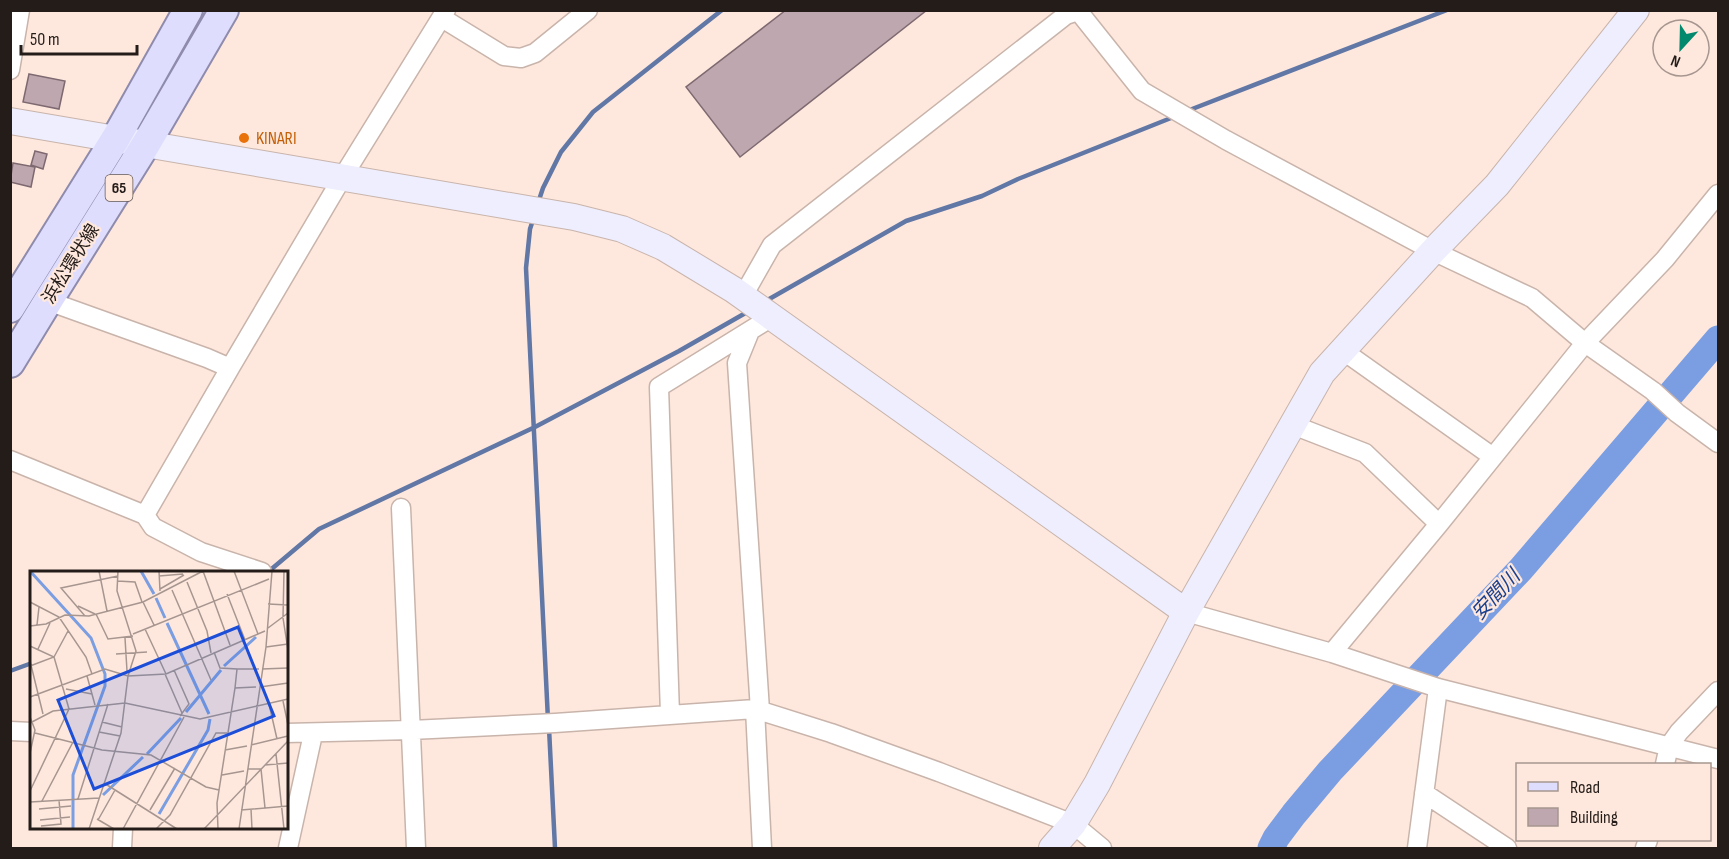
<svg xmlns="http://www.w3.org/2000/svg" width="1729" height="859" font-family="'Sofia Sans Condensed','Noto Sans JP',sans-serif">
<style>
.lines{fill:none;stroke-linecap:round;stroke-linejoin:round}
.stream{stroke:#6177a5;stroke-width:4.5}
.river{stroke:#7b9ee2;stroke-width:27}
.building{fill:#bea7ae;stroke:#7e6970;stroke-width:1.5}
.street-casing{stroke:#c9b4ab;stroke-width:21}
.secondary-casing{stroke:#c9b4ab;stroke-width:28}
.primary-casing{stroke:#8f8bad;stroke-width:32}
.street{stroke:#fff;stroke-width:18}
.secondary{stroke:#eeeefe;stroke-width:26}
.primary{stroke:#deddfe;stroke-width:28}
.food-dot{fill:#e8710a;stroke:#fee8de;stroke-width:2}
.labels{text-anchor:middle;dominant-baseline:central;stroke-width:4.5;stroke-linejoin:round;paint-order:stroke}
.shield{fill:#fee8de;stroke:#655953;stroke-width:1.5}
.shield-label{font-size:16px;font-weight:bold;fill:#241c18}
.food-label{font-size:18px;fill:#c56008;stroke:#fee8de;text-anchor:start}
.street-label{font-size:18px;fill:#241c18;stroke:#fee8de}
.water-label{font-size:20px;font-style:italic;fill:#1b408e;stroke:#fee8de}
.inset-river{fill:none;stroke:#7b9ee2;stroke-width:3}
.inset-road{fill:none;stroke:#a7968f;stroke-width:1.5}
.view{fill:#1d4ed8;fill-opacity:0.15;stroke:#1d4ed8;stroke-width:3}
.inset-edge{fill:none;stroke:#241c18;stroke-width:3}
</style>
<rect width="100%" height="100%" fill="#fee8de"/>
<g class="lines">
<!-- stream -->
<path class="stream" d="M1187,111L1447,10
M538,203L543,188L561,152L593,112L722,10
M533,220L530,229L526,268L548,720
M764,302L906,221L982,196L1018,179L1176,116
M268,572L319,529L535,427L679,351L749,311
M10,671L32,663
M549,728L555,848"/>
<!-- river -->
<path class="river" d="M1271,848L1276,838L1294,814L1330,771L1521,569L1718,339"/>
</g>
<!-- building -->
<path class="building" d="M786,10H927L740,157L686,87Z
M29,74L65,81L59,109L23,102Z
M35,151L47,154L43,169L31,165Z
M13,163L35,167L31,187L10,182Z"/>
<g class="lines">
<!-- street casing -->
<g class="street-casing">
<path id="street" d="M1075,10L1079,12L1142,91L1226,140L1433,251L1532,298L1585,343L1653,391L1677,413L1718,443
M442,18L504,56L521,58L535,53L588,10
M10,70L20,10
M743,296L772,245L1066,15L1081,10
M48,301L207,358L230,368L342,178L446,10
M750,331L737,363L760,710
M1342,350L1493,457
M230,368L145,515L153,527L201,552L262,572
M1293,425L1365,453L1439,524
M10,460L145,515
M401,508L416,848
M1186,612L1332,653L1438,688L1718,759
M1332,653L1439,524L1585,343L1665,259L1718,194
M755,709L762,848
M670,714L659,387L772,317
M10,731L32,732
M286,733L411,730L555,723L755,709L831,733L939,772L1073,824L1102,848
M1665,764L1669,746L1679,732L1718,691
M1424,793L1507,848
M122,848L123,828
M288,848L313,734
M1417,848L1438,688
M1645,848L1648,840"/>
</g>
<!-- secondary casing -->
<g class="secondary-casing">
<path id="secondary" d="M10,121L574,217L622,229L663,247L734,290L1186,612
M1052,848L1073,824L1097,784L1186,612L1322,373L1433,251L1497,185L1636,10"/>
</g>
<!-- primary casing -->
<g class="primary-casing">
<path id="primary" d="M10,308L116,138L188,10
M10,363L48,301L146,144L224,10"/>
</g>
<!-- street -->
<use href="#street" class="street"/>
<!-- secondary -->
<use href="#secondary" class="secondary"/>
<!-- primary -->
<use href="#primary" class="primary"/>
</g>
<!-- markers -->
<circle class="food-dot" cx="244" cy="138" r="6"/>
<g class="labels">
<!-- shield labels -->
<rect class="shield" x="105.5" y="175" width="27" height="26" rx="4.5"/>
<g class="shield-label">
<text x="119" y="188">65</text>
</g>
<!-- food labels -->
<g class="food-label">
<text x="256" y="138">KINARI</text>
</g>
<!-- street labels -->
<g class="street-label">
<text transform="translate(71 264) rotate(-58)">浜松環状線</text>
</g>
<!-- water labels -->
<g class="water-label">
<text transform="translate(1496 595) rotate(-47)">安間川</text>
</g>
</g>
<!-- overview -->
<g transform="translate(30 571)">
<rect width="258" height="258" fill="#fee8de"/>
<path class="inset-river" d="M0,0L61,67L75,103V115L43,204V258M111,0L124,23M126,27L135,47M137,52L179,143M194,95L226,66M156,141L191,99M117,183L151,147M73,224L113,186M129,243L178,159L180,148"/>
<path class="inset-road" d="M69,0L77,40M129,0L130,20M173,0L200,74M204,0L228,63L235,60M254,0L253,47L258,79M129,5L153,3M87,10L105,11L112,31M157,11L177,60L181,82M130,18L154,4M142,19L181,109M197,23L215,69M0,31L29,46L56,86L62,103M113,31L124,54M238,33L258,34M48,35L65,43M66,43L78,68L103,65M55,45L31,17L88,5M7,54L9,36M0,55L16,53L35,44L59,45L113,31L173,0M238,57L258,42M115,58L136,103M103,63L239,8M95,67L97,100M0,75L24,86L39,138L0,220M236,76L258,73M8,78L20,52M184,81L190,97L207,98L205,117M86,83L117,81M0,90L13,143M0,95L24,86L38,60M207,98H229M232,98L258,97M144,99L159,133L150,145M135,103L152,142M57,105L65,134M230,116L258,112M36,118L62,123M0,126L75,98L98,105L136,103L228,63M253,130L258,154M239,133L247,168M0,146L5,159L0,182M72,151L92,156M0,152L23,140L95,132L170,148L258,128M69,161L90,165M5,162L72,179L121,184L176,216L189,219M221,174L258,165M195,179L217,175M246,183L254,258M235,194L258,192M218,198H231L235,237M192,204L214,200M74,212L147,258M48,228L78,133M12,230L43,171M0,231L69,227M9,238L41,235M221,238L222,258M120,239L145,197M211,239L258,235M67,248L84,258M10,249L40,246M68,249L85,219M11,255L31,253L29,229M59,258L91,162L98,105L106,80L87,20L88,0M93,258L154,146M126,258L140,244L186,162H197M174,258L258,170M188,258L187,232L205,117L226,116M209,258L236,76L242,0"/>
<path class="view" d="M208,56L244,145L64,218L28,129Z"/>
<rect width="258" height="258" class="inset-edge"/>
</g>
<!-- border -->
<rect width="1729" height="859" fill="none" stroke="#241c18" stroke-width="24"/>
<!-- legend -->
<rect x="1516" y="763" width="195" height="78" fill="#fee8de" stroke="#a7968f" stroke-width="1.5"/>
<rect x="1528" y="782" width="30" height="9" fill="#deddfe" stroke="#a7968f" stroke-width="1.5"/>
<text x="1570" y="793" font-size="18" fill="#241c18">Road</text>
<rect x="1528" y="808" width="30" height="18" fill="#bea7ae" stroke="#a7968f" stroke-width="1.5"/>
<text x="1570" y="823" font-size="18" fill="#241c18">Building</text>
<!-- north arrow -->
<g transform="translate(1681 48) rotate(202)"><circle r="28" fill="#fee8de" stroke="#a7968f" stroke-width="1.5"/>
<path d="M0-4.5L10 22L0 15L-10 22Z" fill="#02886d"/>
<text y="-9" font-size="16" font-weight="bold" text-anchor="middle" fill="#241c18">N</text>
</g>
<!-- scale -->
<path d="M21 45v9h116v-9" fill="none" stroke="#241c18" stroke-width="3"/>
<text x="30" y="45" font-size="18" fill="#241c18" stroke="#fee8de" stroke-width="4.5" paint-order="stroke">50 m</text>
</svg>
